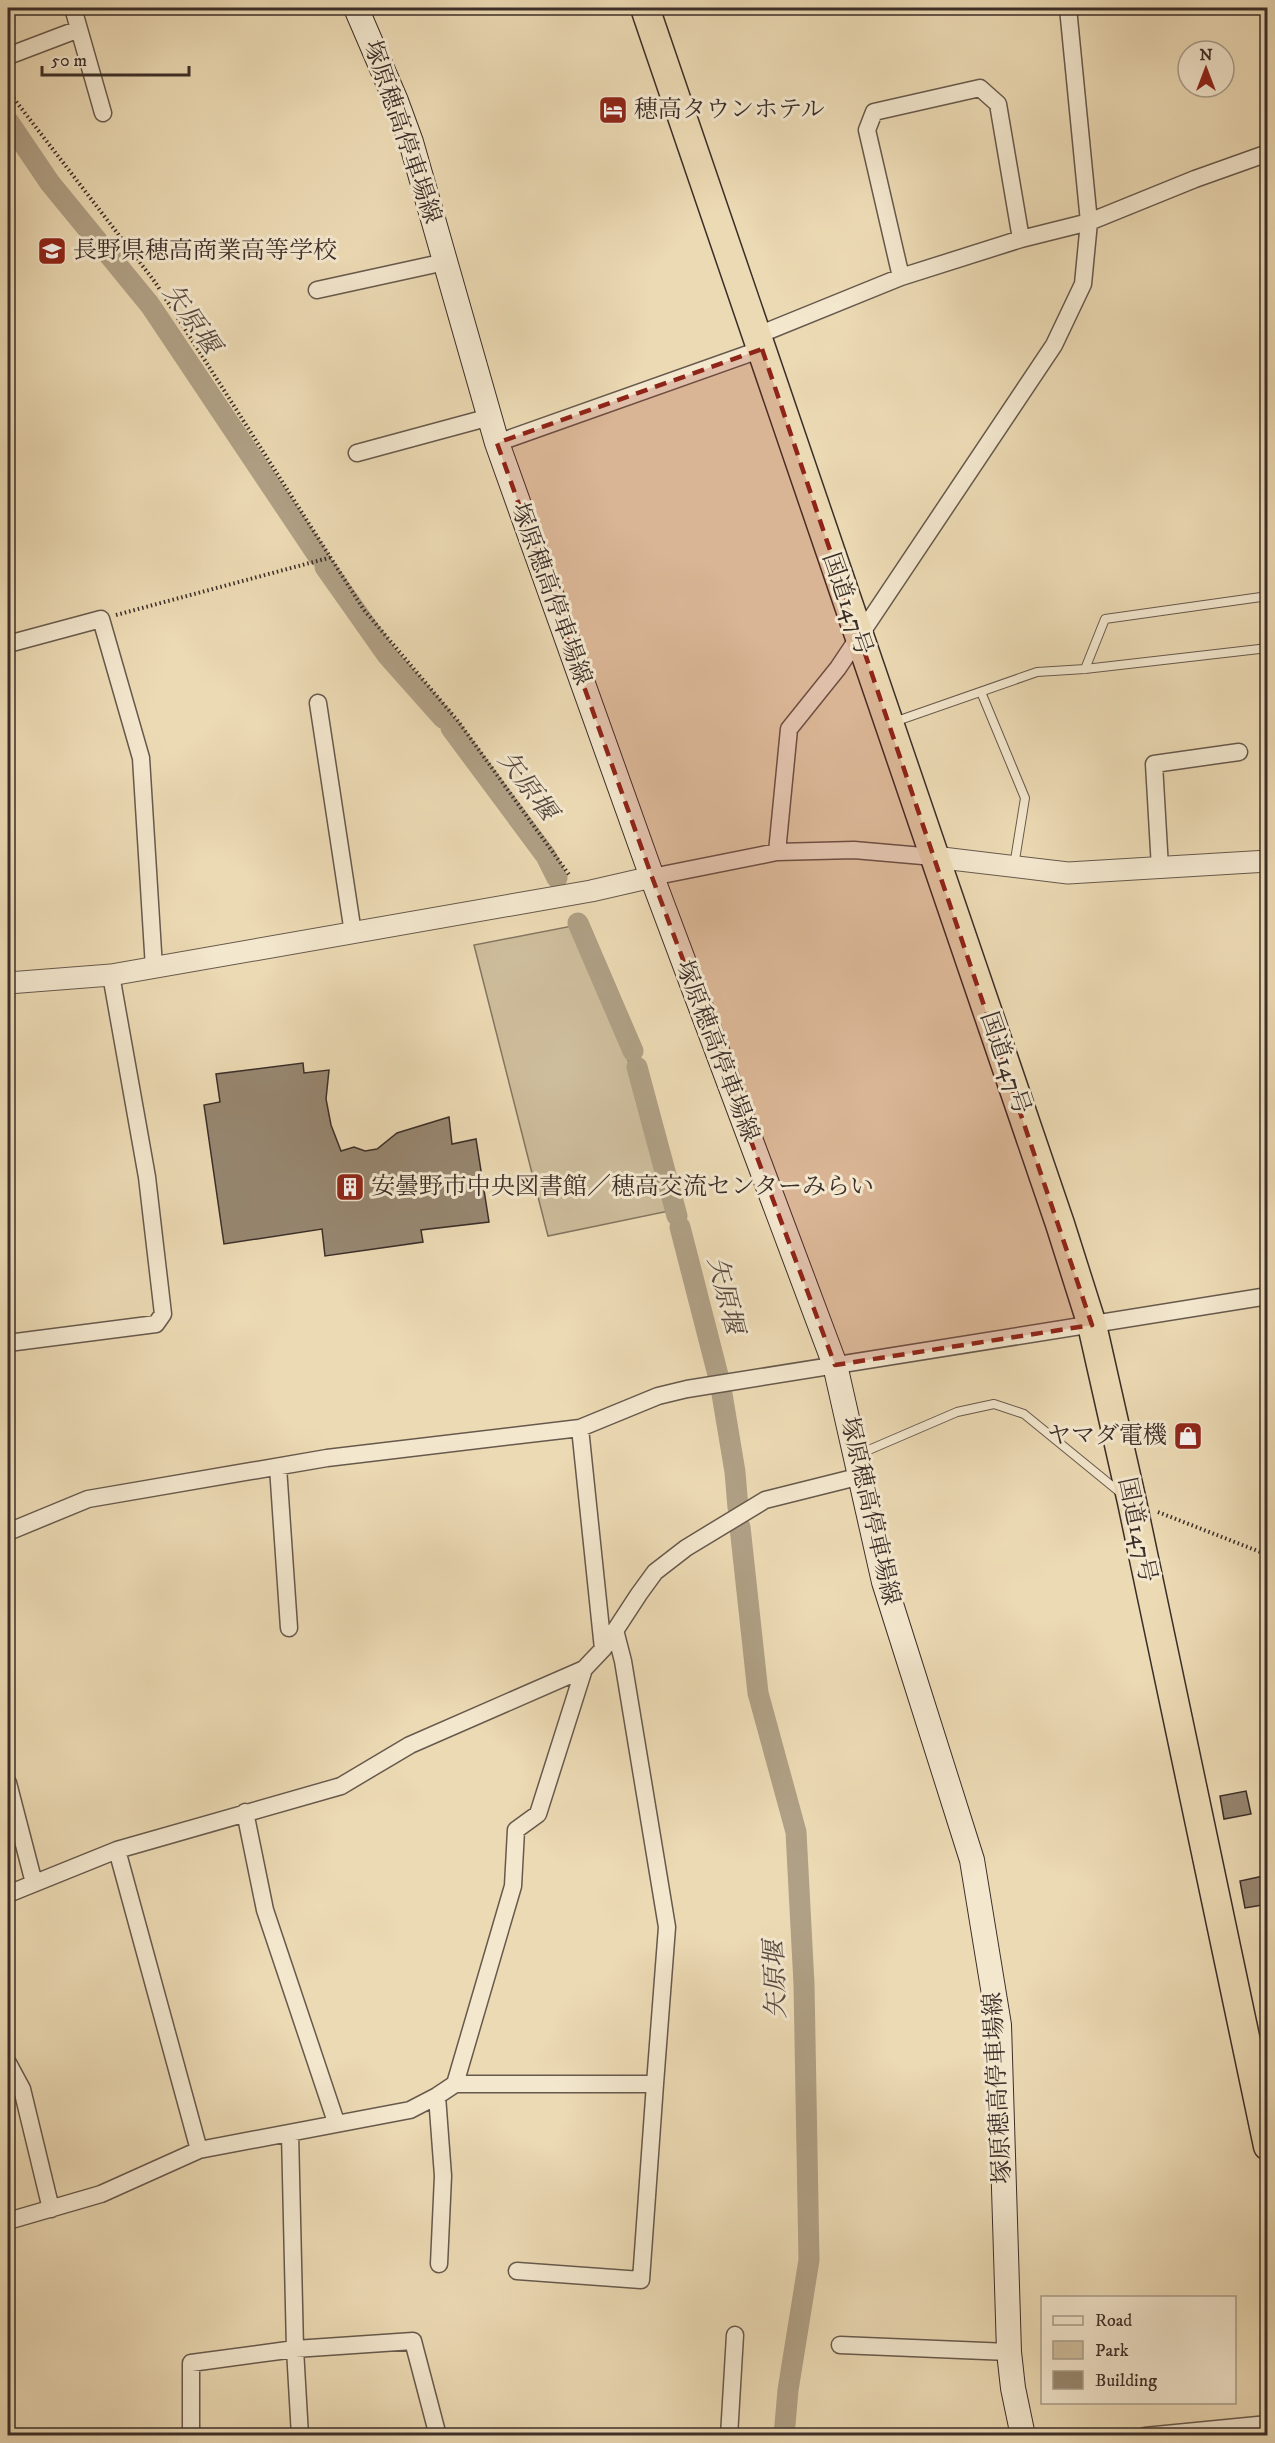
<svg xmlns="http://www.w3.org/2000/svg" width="1275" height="2443" font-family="'IM FELL DW Pica','Noto Serif JP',serif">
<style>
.green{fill:#cebd9c;stroke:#847662;stroke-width:1.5}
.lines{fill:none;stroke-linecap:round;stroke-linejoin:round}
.canal{stroke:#b0a085;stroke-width:21}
.building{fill:#978771;stroke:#3b2e29;stroke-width:1.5}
.service-casing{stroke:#67594c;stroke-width:10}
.minor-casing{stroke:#67594c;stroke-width:19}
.tertiary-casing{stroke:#67594c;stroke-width:23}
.secondary-casing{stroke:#3b2e29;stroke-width:26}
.trunk-casing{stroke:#3b2e29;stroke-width:31}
.path{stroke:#3b2e29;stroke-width:4;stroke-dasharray:1.5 3;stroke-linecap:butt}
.service{stroke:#f3e7ce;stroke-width:8}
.minor{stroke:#f3e7ce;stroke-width:16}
.tertiary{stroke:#f3e7ce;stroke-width:21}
.secondary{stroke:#f3e7ce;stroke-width:24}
.trunk{stroke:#ecdab4;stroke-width:28}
.marked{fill:#8f2418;fill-opacity:0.2;stroke:#8f2418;stroke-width:4.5;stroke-dasharray:12 8;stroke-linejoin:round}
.labels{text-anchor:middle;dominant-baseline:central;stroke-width:6;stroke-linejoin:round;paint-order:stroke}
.poi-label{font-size:24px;fill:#3b2e29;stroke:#f3e7ce;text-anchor:start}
.street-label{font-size:24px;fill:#3b2e29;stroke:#f3e7ce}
.water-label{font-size:26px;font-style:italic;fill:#584a40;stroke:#f3e7ce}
</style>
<rect width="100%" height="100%" fill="#ecdab4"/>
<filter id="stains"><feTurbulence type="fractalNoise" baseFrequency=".00333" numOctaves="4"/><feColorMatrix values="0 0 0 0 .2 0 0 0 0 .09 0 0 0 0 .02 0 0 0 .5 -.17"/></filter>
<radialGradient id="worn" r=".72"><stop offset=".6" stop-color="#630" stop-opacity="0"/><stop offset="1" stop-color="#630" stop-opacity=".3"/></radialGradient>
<!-- green -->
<path class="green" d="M572,926L623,1041L669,1211L548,1236L474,945Z"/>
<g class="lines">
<!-- canal -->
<path class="canal" d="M8,121L50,183L150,305L318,556
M325,567L387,655L443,718
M451,728L546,856L557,878
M578,923L633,1051
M637,1067L677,1216
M680,1227L718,1375
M722,1394L735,1472L738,1508
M740,1527L758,1693L796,1832L804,1984L809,2260L788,2390L784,2436"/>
</g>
<!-- building -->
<path class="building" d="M303,1063L304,1073L329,1070L326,1099L331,1125L341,1151L354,1147L365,1151L377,1149L397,1133L449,1117L452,1144L476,1139L489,1222L421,1230L423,1242L325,1256L322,1229L224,1244L204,1105L220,1102L216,1074Z
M1246,1791L1251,1814L1224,1819L1220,1796Z
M1268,1875V1904L1245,1908L1240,1881Z"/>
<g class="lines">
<!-- service casing -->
<g class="service-casing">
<path id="service" d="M1085,669L1105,619L1268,596
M981,692L1025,798L1014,866
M894,722L1037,672L1085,669L1268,648
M857,1455L957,1412L994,1404L1024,1414L1122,1494"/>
</g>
<!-- minor casing -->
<g class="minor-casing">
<path id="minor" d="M73,8L103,113
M8,56L79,29
M901,277L867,130L874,112L980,88L998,104L1021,239
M317,290L445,262
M758,335L901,277L1021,239L1089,222L1195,179L1268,153
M497,443L762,349
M357,453L490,417
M8,644L101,619L141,758L154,968
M318,703L353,933
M777,852L789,729L838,668L1054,345L1083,284L1089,222L1068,8
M1160,868L1154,764L1239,752
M652,877L777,852L854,850L934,857
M8,1343L156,1324L163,1314L147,1177L111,975
M580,1428L603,1649
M278,1467L289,1628
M8,1532L88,1499L327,1458L580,1428L658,1396L687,1389L1268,1296
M8,1783L34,1883
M245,1812L265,1910L336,2122
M117,1850L199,2150
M8,1894L117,1850L341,1786L410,1745L584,1669L603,1649L639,1594L655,1572L686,1548L765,1500L861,1476
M8,2063L22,2089L51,2209
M455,2084L513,1886L516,1830L538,1814L584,1669
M437,2096L443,2176L439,2264
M290,2133L295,2349L300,2436
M8,2221L101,2194L199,2150L410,2110L437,2096L455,2084H655L667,1927L623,1661L615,1630
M517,2271L641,2280L655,2084
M840,2345L1009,2352
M191,2436V2363L295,2349L413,2341L438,2436
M729,2436L735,2335
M1145,2436L1268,2424"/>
</g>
<!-- tertiary casing -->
<g class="tertiary-casing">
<path id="tertiary" d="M934,857L1068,873L1268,861
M8,983L111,975L591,891L652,877"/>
</g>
<!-- secondary casing -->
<g class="secondary-casing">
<path id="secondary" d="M356,8L396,101L411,142L497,443L652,877L835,1365L884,1582L972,1860L999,2025L1009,2352L1013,2388L1023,2436"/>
</g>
<!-- trunk casing -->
<g class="trunk-casing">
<path id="trunk" d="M645,8L1060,1224L1092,1325L1132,1502L1268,2146"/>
</g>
<!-- path -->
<path class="path" d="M8,91L155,282L364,610L458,721L570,876
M116,615L332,557
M1158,1512L1268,1555"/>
<!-- service -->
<use href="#service" class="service"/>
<!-- minor -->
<use href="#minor" class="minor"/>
<!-- tertiary -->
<use href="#tertiary" class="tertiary"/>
<!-- secondary -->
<use href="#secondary" class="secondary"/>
<!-- trunk -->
<use href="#trunk" class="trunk"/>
</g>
<!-- marked area -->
<path class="marked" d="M762,349L1092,1325L835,1365L652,877L497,443Z"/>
<!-- icons -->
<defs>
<g id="hotel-square" transform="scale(1.5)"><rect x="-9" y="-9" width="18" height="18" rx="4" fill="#8f2418" stroke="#f3e7ce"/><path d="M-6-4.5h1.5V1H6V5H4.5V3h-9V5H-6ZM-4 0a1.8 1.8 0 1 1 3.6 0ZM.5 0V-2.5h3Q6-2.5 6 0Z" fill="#fff"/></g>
<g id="school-square" transform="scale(1.5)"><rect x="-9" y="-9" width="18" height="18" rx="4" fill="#8f2418" stroke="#f3e7ce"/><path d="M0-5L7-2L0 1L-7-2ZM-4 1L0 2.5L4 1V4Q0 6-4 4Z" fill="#fff"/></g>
<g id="building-square" transform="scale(1.5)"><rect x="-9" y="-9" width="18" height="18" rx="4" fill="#8f2418" stroke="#f3e7ce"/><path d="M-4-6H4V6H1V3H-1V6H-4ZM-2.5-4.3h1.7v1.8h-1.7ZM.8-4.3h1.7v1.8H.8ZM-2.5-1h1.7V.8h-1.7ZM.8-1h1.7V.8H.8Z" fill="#fff"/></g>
<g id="shop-square" transform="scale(1.5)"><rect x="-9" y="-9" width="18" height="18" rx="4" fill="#8f2418" stroke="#f3e7ce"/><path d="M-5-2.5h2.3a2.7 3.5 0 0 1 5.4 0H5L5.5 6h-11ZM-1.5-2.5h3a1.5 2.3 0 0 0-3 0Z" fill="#fff"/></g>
</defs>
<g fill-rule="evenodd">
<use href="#hotel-square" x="613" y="110"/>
<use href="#school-square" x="52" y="251"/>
<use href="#building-square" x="350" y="1187"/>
<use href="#shop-square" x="1188" y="1436"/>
</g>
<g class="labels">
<!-- poi labels -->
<g class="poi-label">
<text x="634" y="110">穂高タウンホテル</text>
<text x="73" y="251">長野県穂高商業高等学校</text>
<text x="371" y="1187">安曇野市中央図書館／穂高交流センターみらい</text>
<text x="1167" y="1436" text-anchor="end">ヤマダ電機</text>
</g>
<!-- street labels -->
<g class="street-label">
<text transform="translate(402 132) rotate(71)">塚原穂高停車場線</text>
<text transform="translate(551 594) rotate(70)">塚原穂高停車場線</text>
<text transform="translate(847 604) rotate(71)">国道147号</text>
<text transform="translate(717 1051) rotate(69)">塚原穂高停車場線</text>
<text transform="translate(1005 1063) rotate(71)">国道147号</text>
<text transform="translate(870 1511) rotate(77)">塚原穂高停車場線</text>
<text transform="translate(1137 1530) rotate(78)">国道147号</text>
<text transform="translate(998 2088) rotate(-93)">塚原穂高停車場線</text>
</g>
<!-- water labels -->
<g class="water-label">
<text transform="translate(191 319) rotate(55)">矢原堰</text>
<text transform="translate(527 786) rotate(53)">矢原堰</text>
<text transform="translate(725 1295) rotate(76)">矢原堰</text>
<text transform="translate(776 1980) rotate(-92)">矢原堰</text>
</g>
</g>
<!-- margin -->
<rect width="1275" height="2443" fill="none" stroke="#ecdab4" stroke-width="30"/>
<rect x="9" y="9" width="1257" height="2425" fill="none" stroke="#3b2e29" stroke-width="3"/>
<rect x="15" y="15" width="1245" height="2413" fill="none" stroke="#3b2e29" stroke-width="1.5"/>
<!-- legend -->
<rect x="1041" y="2296" width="195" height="108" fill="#f3e7ce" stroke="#a99d8c" stroke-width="1.5"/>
<rect x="1053" y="2316" width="30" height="9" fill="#f3e7ce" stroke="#a99d8c" stroke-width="1.5"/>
<text x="1095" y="2326" font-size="18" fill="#3b2e29">Road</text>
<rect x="1053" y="2341" width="30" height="18" fill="#cebd9c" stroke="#a99d8c" stroke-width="1.5"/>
<text x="1095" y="2356" font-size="18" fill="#3b2e29">Park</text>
<rect x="1053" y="2371" width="30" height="18" fill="#978771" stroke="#a99d8c" stroke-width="1.5"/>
<text x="1095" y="2386" font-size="18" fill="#3b2e29">Building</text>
<!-- north arrow -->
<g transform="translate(1206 69)"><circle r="28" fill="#f3e7ce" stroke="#a99d8c" stroke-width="1.5"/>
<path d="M0-4.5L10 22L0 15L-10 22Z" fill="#8f2418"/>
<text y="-9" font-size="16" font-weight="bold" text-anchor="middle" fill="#3b2e29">N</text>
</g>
<!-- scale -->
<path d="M42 66v9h147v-9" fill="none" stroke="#3b2e29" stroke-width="3"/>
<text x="51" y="66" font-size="18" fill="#3b2e29" stroke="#f3e7ce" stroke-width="4.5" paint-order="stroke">50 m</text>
<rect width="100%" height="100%" filter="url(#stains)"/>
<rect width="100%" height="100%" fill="url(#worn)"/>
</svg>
